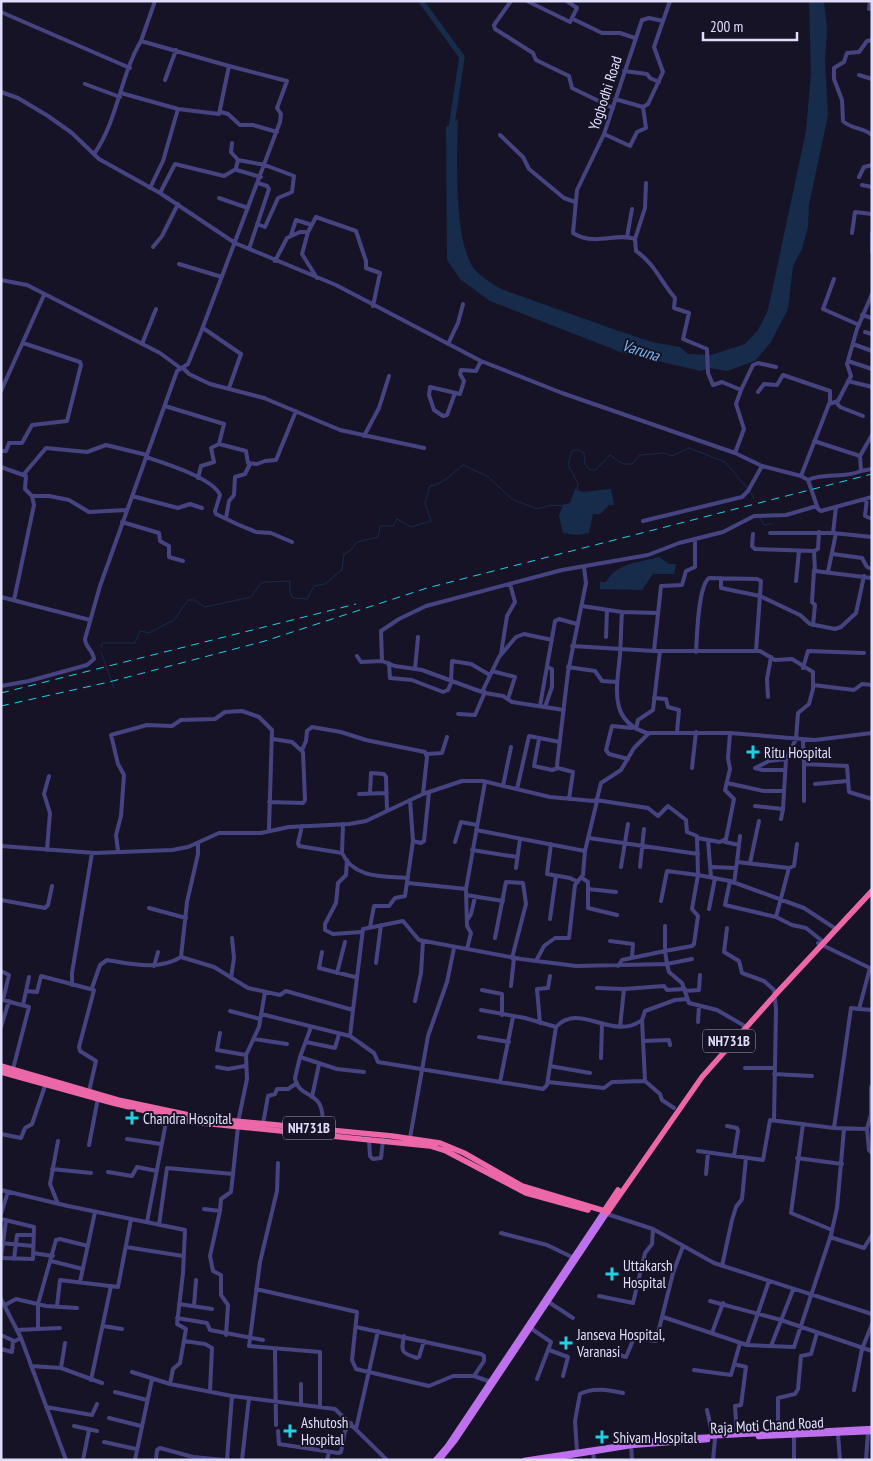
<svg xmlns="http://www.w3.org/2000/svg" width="873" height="1461" font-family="'PT Sans Narrow',sans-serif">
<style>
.water{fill:#172c4b}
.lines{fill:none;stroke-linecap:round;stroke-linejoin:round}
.stream{stroke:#172c4b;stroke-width:1}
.river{stroke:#172c4b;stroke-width:5.5}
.minor{stroke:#464480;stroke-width:4}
.major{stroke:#bf71ed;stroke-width:4.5}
.highway{stroke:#ec67a7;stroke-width:5.5}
.rail{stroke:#20d0e3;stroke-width:1;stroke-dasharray:8 6;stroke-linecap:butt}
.poi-dot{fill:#20d0e3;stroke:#161327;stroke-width:2}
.labels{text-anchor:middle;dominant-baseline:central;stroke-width:4;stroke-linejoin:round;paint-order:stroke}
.shield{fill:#161327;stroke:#a3a0bb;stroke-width:1}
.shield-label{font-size:14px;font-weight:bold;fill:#e0ddfb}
.street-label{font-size:15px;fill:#e0ddfb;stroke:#161327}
.poi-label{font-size:15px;fill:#e0ddfb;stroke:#161327;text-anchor:start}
.water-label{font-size:16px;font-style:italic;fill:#77b7ee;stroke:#161327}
</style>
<rect width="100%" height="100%" fill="#161327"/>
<!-- water -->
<path class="water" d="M809,1H824L827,29L825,62L828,115L809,205L808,227L802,249L793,266L788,309L771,342L755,361L727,371L710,368L701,371L623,353L490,301L461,280L447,260L446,127L458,119C457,153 453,247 476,271C483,278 493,284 501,289L613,329L652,342L680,347L688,354L711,355L745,344L758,330L768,310L806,131L811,73Z
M575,489L583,492L611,489L614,505H609L600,514H593L589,533L577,535L563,533L559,516L563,505L570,503Z
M659,557L669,564H676L674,574H653L642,590L600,589V582H606C618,562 638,563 659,557Z"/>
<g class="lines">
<!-- stream -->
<path class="stream" d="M577,491L578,483L568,465L572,451L578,450L584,453L585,464L590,470H595L610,455L623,464H632L640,455L664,453L672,456L689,448L725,462L747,488
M750,491L754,499
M759,517L764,525L772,524
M101,647L102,643H135L140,631L149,633L174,620L188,600H194L205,607L251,597L261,583L265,582L290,581V593L293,598L307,599L314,586L325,584L342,570L344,554L351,550L357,542L378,537L380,526H393L397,519L411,527L431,521L425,503L430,486C442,485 454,472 463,465L487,476L512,499L537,509L551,505L564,506
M101,652L114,688"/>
<!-- river -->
<path class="river" d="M421,1L462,57L451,130"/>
<!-- minor -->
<path class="minor" d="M511,1L494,25L495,29L533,53L536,60L569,76L572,88L613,108
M527,1L570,22L577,8L567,1
M670,1L663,21L649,18L642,20L604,134L577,190L573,233C596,247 616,232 635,239L636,251C655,264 661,282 675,298L674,308L689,313L683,339L707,349L708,373L713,385L722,382L741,390L736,404L744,429L735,453
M869,9L870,1
M1,12L130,68
M573,19L602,33H620L635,38
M872,40L867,41L859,52L847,53L844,62L834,68V79L842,100L843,121C850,129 863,127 872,135
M141,41L155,1
M624,71L647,74L650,78L659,82
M859,75L872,79
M165,80L176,50
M85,84L120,97
M1,92L18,98L48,116L72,133L99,159L160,193L235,243L336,285L481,361L562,393L735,453L762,466L801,476L808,480L818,509L821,511L872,497
M615,99L643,107L648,104L663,72L654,47L663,21
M221,112L228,114L240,125H253L277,132
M604,134L630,146L637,132L646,128L643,107
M500,135L523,157L529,169L564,198L575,202
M232,143L231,152L238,160L265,165L294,176L292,192L278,198L265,227L257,224
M94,154C118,120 120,76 141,41L229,66L219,114L178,109L121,93
M238,160L236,168L237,170L261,177
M859,177L864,167L872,165
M862,185L872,187
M150,188L163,161L178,109
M160,193L175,164L224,176L236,169
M219,198L248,208
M308,232L302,254L317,278
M852,233L855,212L872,214
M872,233V252
M291,235L296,220L312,225
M627,237L632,209
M635,239L645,208L646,183
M153,247L162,236L178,204
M249,249L269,189L267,186L258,183
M275,261L287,238L300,232H308L316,217L356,231L366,261V268L380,273L373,306
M179,264L222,277
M834,279L823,309L859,325
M1,280L27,285L160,353L179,367
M862,315L872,318
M203,328L241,354L229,388
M865,332L872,334
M142,344L156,309
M448,344L458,323L463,304
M853,344L872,351
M848,361L872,369
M183,368L189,374L210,384L264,398L340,430L424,448
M848,381L872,387
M741,390L753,365L758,363L776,367
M1,391L44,295
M758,392L764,384L777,385L783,375L830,391V402
M455,393L447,415L443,416L434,410L429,395L430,387L460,394L464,381L460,374L461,370L476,371L481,361
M836,402L840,407L863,416
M165,406L224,424L219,444L246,451L248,463L257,464L265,461L276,460L296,411
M364,436L379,408L389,376
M814,441L860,456L872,435
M1,451H6L9,443H22L32,425L67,421L81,365L80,362L23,343
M860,456L861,471L872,469
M146,457C164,463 213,478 220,495L215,511L216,514L239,525L256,532L271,533L292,542
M1,467L26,476L25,489L32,496L34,505L14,600
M24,474L46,448L87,452L106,445L147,455
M801,476L829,404L838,401L851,376L847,364L857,329L872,294
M198,478L201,466L214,462L211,448L219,444
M808,480C825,472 844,479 861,471
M32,496H49L69,500L89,512L126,510
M132,496L178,508L190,504L202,508
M867,498L865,516L872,519
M226,518L229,501L234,495L235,477L245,474L250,464
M643,521L742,497L748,491L762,466
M122,522L159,533L160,541L169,546V557L183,561
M770,533H833L872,537
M833,533L836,507
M753,534L752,546L755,549L814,551L818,549L819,532
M814,551L815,571L872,578
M833,554L862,558L867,567L872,569
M828,572L836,533
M721,578V588L760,596L800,615L810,624L835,629L841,627L856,613L864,576
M796,581L799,551
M1,597L90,620
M582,606L622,612L657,613
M622,612C621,626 621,640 620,655C617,687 608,721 647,733
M813,625L815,605L812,602L814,570
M606,637L607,610
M572,646L654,651H760L775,660L792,659L813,672V689L809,704L798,713L796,739L786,759L783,809L755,806
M654,651L661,586L682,585L686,571L695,567V539
M696,652C697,636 698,586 709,578L757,579L761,581L756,651
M501,654L507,616L515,602L510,584
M357,656L361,662L382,661L381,631L399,619L426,606L562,570L648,555L679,543L723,532L754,516L786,515L817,506
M382,661L395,666L422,670L482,692L499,657L516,637L524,634L552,640
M389,663L390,678L412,680L443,692L448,690L452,681
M568,667L595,671L602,681L617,682
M803,668L808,651L864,653
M415,669L418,637
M492,671L515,677L508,699
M451,681L452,661L471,664L490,675
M813,685L854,690L862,684L872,685
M1,686L29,681L87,665L94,659C93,650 85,647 85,639L100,586L177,371L188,364L201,332L280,122L281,114L277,108L287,81L229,66
M485,693L503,696L512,702L564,710
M768,697L767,679L771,657
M654,698L666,699L668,707L679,710L677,732
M540,706L555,621L559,619L577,624
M545,707L552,687V669L547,667
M458,714L475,715L485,692
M636,729L638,720L653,710L660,651
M539,739L534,766L552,770L558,768
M803,740L804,764L847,766L849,792L872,799
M302,750L306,741L307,731L312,727L341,732L366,740L425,752L427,757L423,794
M427,754L442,753L447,737
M628,759L609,754L606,750L612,726L632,728
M804,764V801
M692,768L696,732
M785,770H763L755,768L769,761L786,759
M727,783L764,791H784
M815,784L847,781
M503,786L511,747
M517,789L529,736L560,742
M370,793L371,773L384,774L386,777L387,811
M359,794L387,793
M569,799L573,772L558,768L557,765L568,672L586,583L584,567
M596,800L648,808L658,816L668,806L686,820L687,832L697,836L698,875L730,881L804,908L833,927
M269,802L303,803L305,800L303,752L292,742L273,739
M781,819L783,809
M343,824L342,853C354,879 384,876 408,878
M302,826L298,843L299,846L342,853
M476,830L585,851
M589,838L698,854
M698,838L720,842L726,839L734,799L725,790L730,769L728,758L730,733
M708,840L711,877
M413,841L421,843L424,841L429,792
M455,842L461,822L477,825
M725,842L739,845
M551,844L547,874L570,878L576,881
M1,846L95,853L172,850L188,847L219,833H261L289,827L349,824L366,821L423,794L462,781H483L550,797L594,801L597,799L601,783L621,770L634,748L649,733H730L815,740L872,733
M47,850L50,813L44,794L49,776
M472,850L517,857
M118,851L116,835L121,816L124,775L118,764L111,735L147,725L172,726L181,720L215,719L225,712L242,711L259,717L272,730L269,829
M347,860L346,875L338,883L336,903L325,924V930L333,934L361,932
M737,862L740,836
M750,863L759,821
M621,867L628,824
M640,867L644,829
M712,867L736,868
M516,868L520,839
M789,868L794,866L797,844
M582,878L588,882V908L617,915
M730,881L725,905L776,917L792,925L806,928L821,940
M408,883L466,889
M734,883L737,862L789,868L776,917
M588,889L616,892
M466,895L503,901
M1,900L45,908L48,905L52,886
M661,901L667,871L698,875L692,909L698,916L694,944L692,946L665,951L667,964L692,959
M149,908L186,918
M709,909L715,878
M468,919L471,914L475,897
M550,919L556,876
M370,927L374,906H389L395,898L405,896L413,841L410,800
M727,928L724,952L739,961L742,973L764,981L774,990L776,1009L774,1120
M495,938L506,882L523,883L526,904L512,958
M610,941L633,944L632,957
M818,943L872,969
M467,949L471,933L467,926L466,889L485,782
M322,952L319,968L355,977
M181,957L214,967L248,988L280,995L286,991L353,1010L350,1036L374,1053L378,1062L543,1089L547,1085L556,1027C579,1001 613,1042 642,1020
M536,961L544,946L555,938H569L575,885L583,875L585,851L597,801
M376,963L381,925
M154,966L158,952
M618,966L622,960L665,951V926
M1,971L9,975L3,1000L29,1007L13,1069
M337,973L345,942
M231,978L234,958L232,938
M72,985V973L92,853
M511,986L514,958
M92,988L100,965L107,960C132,964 158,971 181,957L187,902L198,854V843
M597,988L624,989L620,1027
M624,989L664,986L667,990L685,989
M482,990L502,994V1015
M26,991L37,992L41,976L94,990L79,1047L80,1051L96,1061L89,1091
M685,991L699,990L700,975
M415,1001L421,973L423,941
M23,1005L29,977
M859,1009L872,1010
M353,1010L363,929L403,921L419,940L521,959L576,966L667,964L669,972L682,983L689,1003L717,1010L743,1025
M481,1010L525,1018L556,1027
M230,1011L260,1019
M261,1014L350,1036
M698,1022L699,1006
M540,1023L537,989L548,988L550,976
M1,1027L9,1001
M311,1027L300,1057L295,1078C300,1103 327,1086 322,1129
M220,1033L217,1050L246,1055
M479,1037L509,1042
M254,1039L287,1044
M644,1041L669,1040L670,1045
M306,1042L335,1048L339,1034
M300,1057L337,1069L364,1072
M601,1058L602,1024
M550,1066L590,1073
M217,1067L228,1069L245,1066
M745,1068H774
M774,1074L812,1076
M500,1082L513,1017
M548,1082L604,1088L612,1082L645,1081
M871,1087V1115
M312,1097L319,1064
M674,1108L662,1100L660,1094L645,1081L642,1020L645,1011L675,1000L687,999
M238,1122L247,1079L246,1055L259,1027L265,992
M263,1124L268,1096L275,1094L277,1089H288L297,1083
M803,1124L791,1213L832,1230
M727,1126L737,1128L738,1131L734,1156
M834,1128L851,1008L859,1009L870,968
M867,1129L871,1114
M1,1134L21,1138L25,1128L32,1124L46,1083
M410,1138L428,1036L447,982L454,948
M127,1139L161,1144
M369,1140L370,1156L373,1159L381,1158L383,1140
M58,1141L50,1184L58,1204
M89,1145L98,1098
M698,1151L763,1160L770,1120L834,1128L867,1129L869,1150L872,1153
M797,1158L842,1164
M278,1163L277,1191L260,1262L249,1346L320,1352V1407
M52,1169L91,1173
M108,1172L132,1176L137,1167L157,1171
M706,1174L708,1153
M1,1190L68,1206L185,1230L183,1273L177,1324L186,1329L180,1363L173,1369L170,1384
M204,1209L220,1211L221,1199L231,1192L238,1127
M220,1211L210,1256L213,1271L221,1275V1295L228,1305L226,1335
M1,1214L8,1192
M607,1214L653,1229L714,1263L872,1314
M1,1219L34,1227L33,1259L1,1258
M147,1222L167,1117
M159,1225L167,1168L233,1174
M501,1233L547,1245L572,1257
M830,1237L864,1248L872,1235
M1,1243L33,1246
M126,1247L183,1256
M33,1253L53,1256
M1,1258L6,1220
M14,1259L17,1235H34
M51,1261L83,1269
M722,1266L732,1220L736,1207L742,1199L746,1158
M80,1282L95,1212
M256,1289L357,1312L352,1360L356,1369L429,1386L453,1376H474L491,1382
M599,1296L633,1303L645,1253L652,1244L653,1229
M1,1299L21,1338L66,1460
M547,1301L573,1318
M710,1301L781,1320L872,1351
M179,1304L212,1309
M5,1305L16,1299L46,1306L77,1308
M57,1306L60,1280L118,1287L131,1219
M194,1306L196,1280
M663,1317L747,1345L794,1347L831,1235L837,1208L844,1129
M177,1318L207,1323L210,1330L263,1340
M103,1326L122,1329
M356,1327L481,1354L484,1356V1361L474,1376
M529,1327L551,1342L537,1379
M38,1329L60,1328
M17,1330L38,1329V1304L56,1240L60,1239L88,1246
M712,1333L723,1303
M1,1335L14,1341
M404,1336C401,1352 401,1353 417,1358L419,1357L424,1341
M184,1341L205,1344L212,1348L210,1391
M747,1345L769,1281
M771,1346L793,1290
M1,1349L12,1352L13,1342L21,1338
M275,1350L276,1425
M549,1350L568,1357L563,1376
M590,1353L610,1352L626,1357L634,1338L656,1341L673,1273L683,1246
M734,1364L746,1367L741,1405L735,1406L737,1435
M31,1366L61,1368L102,1383
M61,1368L65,1343
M694,1370L731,1375L740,1343
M132,1372L170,1384L232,1396L335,1409L387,1460
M91,1380L111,1286
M854,1390L862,1349L872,1324
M115,1392L147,1400
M301,1405V1384
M46,1407L92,1415L97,1404
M707,1410L713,1437
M109,1418L141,1426
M74,1426L97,1431
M356,1429L378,1331
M278,1431L279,1444L338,1453L341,1452L345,1431L351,1423
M778,1433V1398L795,1394L798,1389L801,1356L811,1354L817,1333
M838,1434L840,1460
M104,1442L136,1449
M631,1445L632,1460
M577,1451L575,1421L580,1394C593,1387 609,1390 623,1393
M593,1452L594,1460
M83,1460L89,1430
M135,1460L152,1379
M156,1460L157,1450L160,1448L193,1457L224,1460
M227,1460L232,1396
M242,1460L249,1398
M327,1460L329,1452
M713,1460L715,1439
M794,1460V1436
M866,1460L868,1432"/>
<!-- major -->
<path class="major" d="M758,1437L872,1432
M435,1460L447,1446L604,1211
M440,1460L456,1440L608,1212
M524,1460L662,1439L872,1428
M545,1460L631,1446L708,1440"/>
<!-- highway -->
<path class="highway" d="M1,1066L118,1100L203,1118L392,1136L440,1143L464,1153L522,1186L608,1212L702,1077L775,995L872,891
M1,1072L113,1103L192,1122L430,1146L446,1151L526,1193L588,1210
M604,1211L618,1190"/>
<!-- rail -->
<path class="rail" d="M1,693L356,604
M1,706L109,682L265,641L427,588L872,474"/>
</g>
<!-- markers -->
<g class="poi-dot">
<path d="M750.5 744.5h5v5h5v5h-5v5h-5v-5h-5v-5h5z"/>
<path d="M129.5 1110.5h5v5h5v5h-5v5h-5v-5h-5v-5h5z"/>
<path d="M609.5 1266.5h5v5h5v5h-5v5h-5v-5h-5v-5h5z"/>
<path d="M563.5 1335.5h5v5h5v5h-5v5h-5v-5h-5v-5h5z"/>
<path d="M287.5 1423.5h5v5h5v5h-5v5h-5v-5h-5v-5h5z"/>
<path d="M599.5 1429.5h5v5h5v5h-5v5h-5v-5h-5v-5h5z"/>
</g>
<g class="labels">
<!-- shield labels -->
<g class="shield">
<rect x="703" y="1029.5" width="52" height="23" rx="4"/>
<rect x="283" y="1116.5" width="52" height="23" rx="4"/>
</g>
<g class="shield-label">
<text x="729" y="1041">NH731B</text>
<text x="309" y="1128">NH731B</text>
</g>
<!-- street labels -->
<g class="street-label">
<text transform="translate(605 93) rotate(-72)">Yogbodhi Road</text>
<text transform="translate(767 1425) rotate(-3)">Raja Moti Chand Road</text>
</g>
<!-- poi labels -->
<g class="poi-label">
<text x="764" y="752">Ritu Hospital</text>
<text x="143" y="1118">Chandra Hospital</text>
<text x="623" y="1265">Uttakarsh<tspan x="623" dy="17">Hospital</tspan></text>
<text x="577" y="1334">Janseva Hospital,<tspan x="577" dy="17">Varanasi</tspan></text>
<text x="301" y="1422">Ashutosh<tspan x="301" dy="17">Hospital</tspan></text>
<text x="613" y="1437">Shivam Hospital</text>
</g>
<!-- water labels -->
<g class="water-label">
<text transform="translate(641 350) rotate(18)">Varuna</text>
</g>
</g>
<!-- border -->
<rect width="873" height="1461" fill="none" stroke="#e0ddfb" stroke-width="5"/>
<!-- scale -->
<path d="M703 32v8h94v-8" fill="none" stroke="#e0ddfb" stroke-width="2.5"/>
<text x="710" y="32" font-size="15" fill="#e0ddfb" stroke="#161327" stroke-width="4" paint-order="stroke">200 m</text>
</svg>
